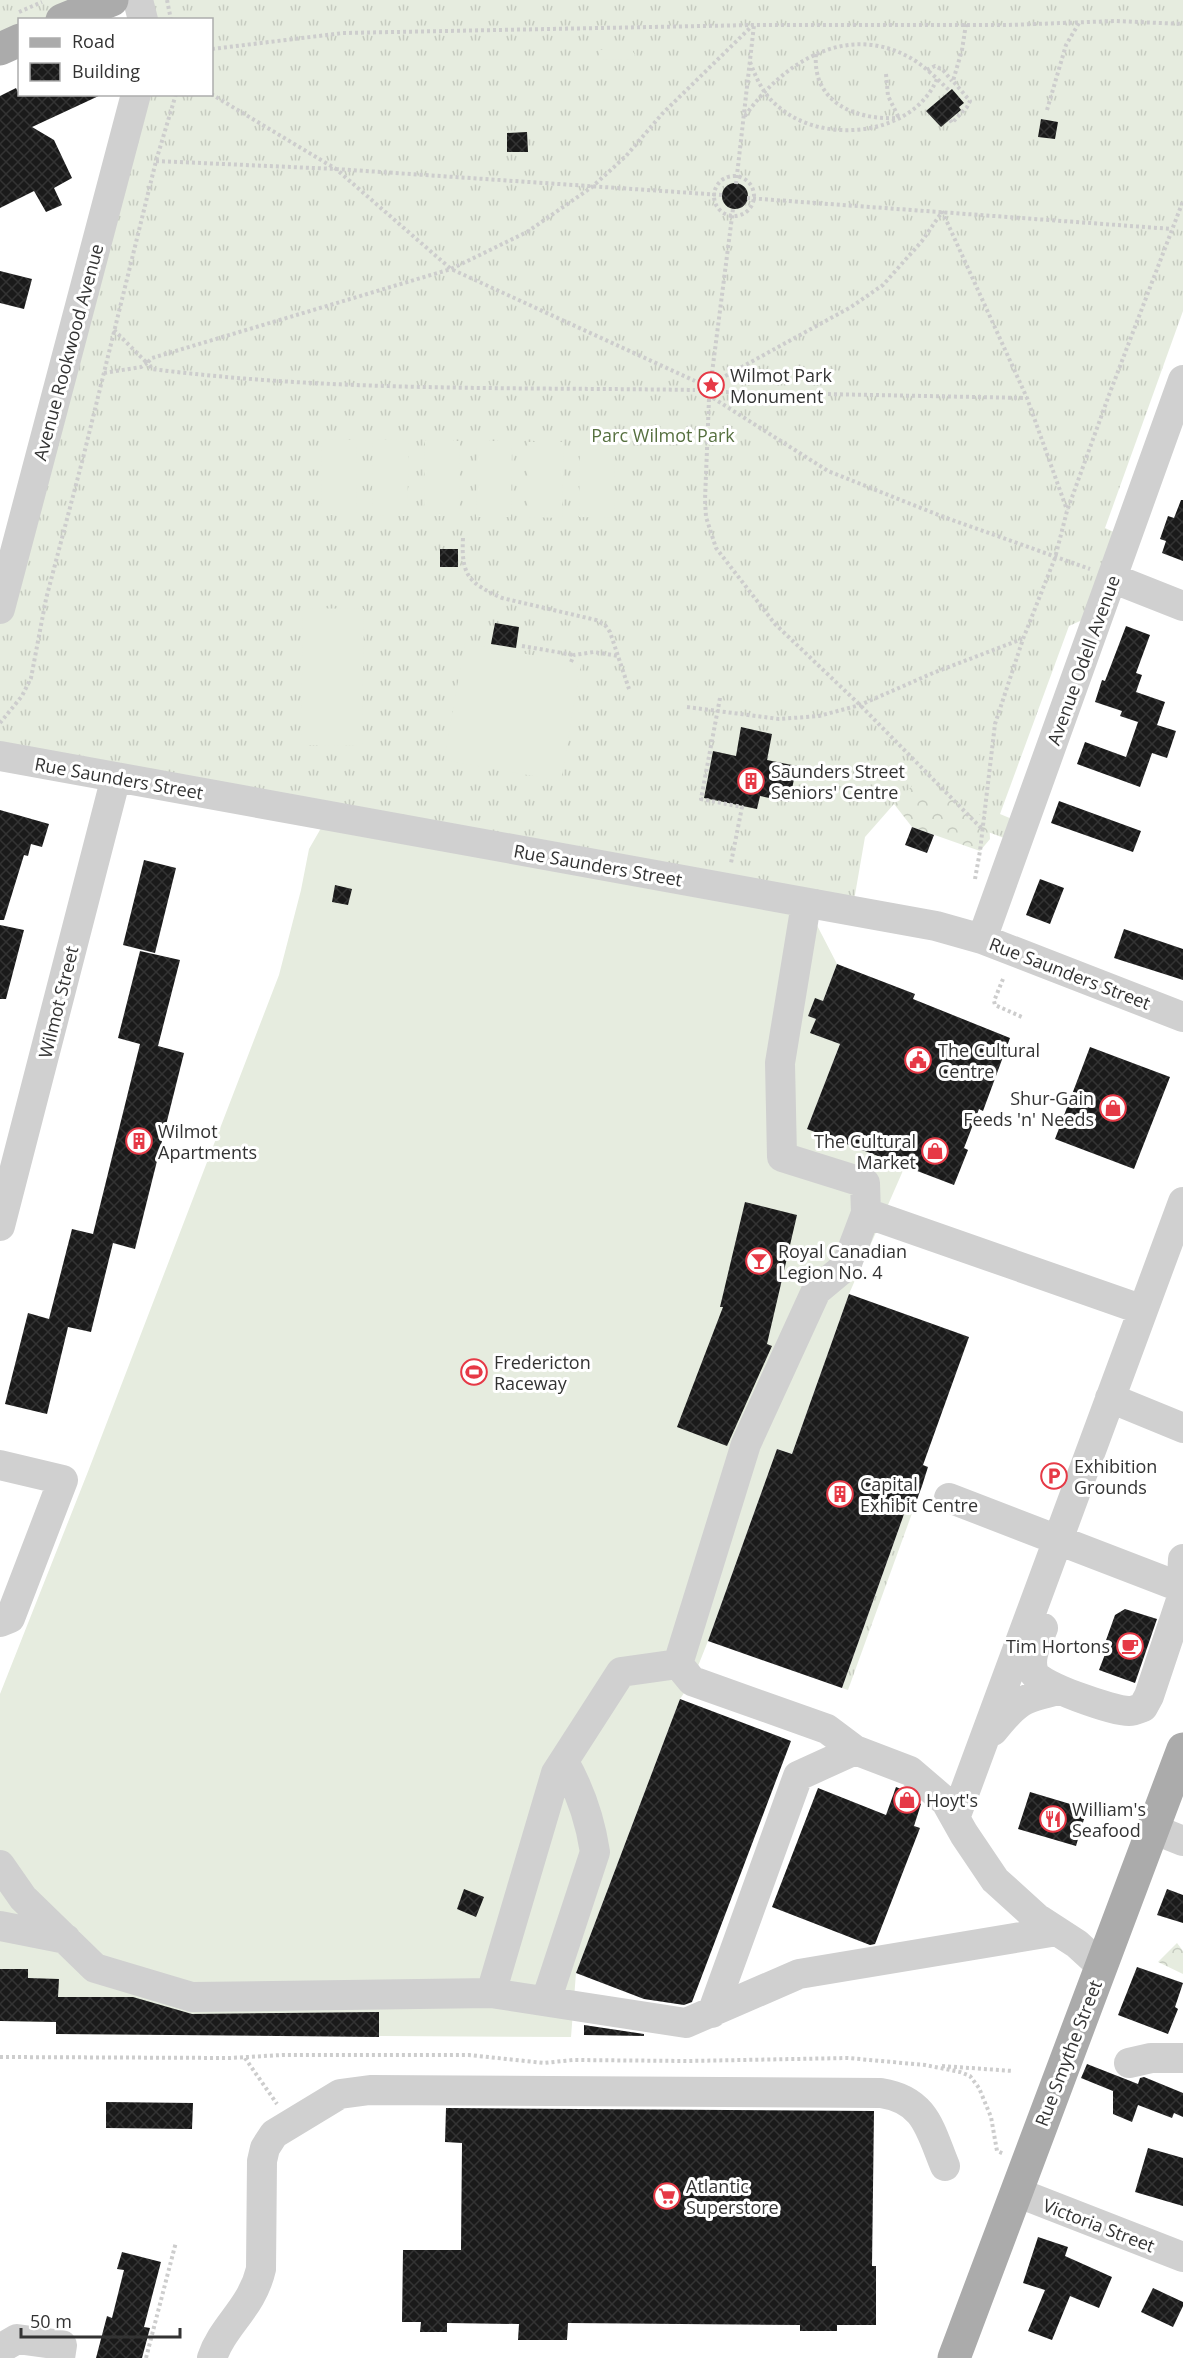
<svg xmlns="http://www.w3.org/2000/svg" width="1183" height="2358" font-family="'Open Sans',sans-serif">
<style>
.grass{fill:url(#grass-tufts)}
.forest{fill:url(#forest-crowns)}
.garden{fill:#e6ecdf}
.building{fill:url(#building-cross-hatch)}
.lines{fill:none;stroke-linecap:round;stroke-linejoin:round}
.path{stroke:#cdcdcd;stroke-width:4;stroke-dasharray:3 3;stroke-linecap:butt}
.minor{stroke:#d0d0d0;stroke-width:30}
.major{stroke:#ababab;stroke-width:33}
.labels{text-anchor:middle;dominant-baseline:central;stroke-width:6;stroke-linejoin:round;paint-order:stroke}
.street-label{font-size:18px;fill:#333;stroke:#fff}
.poi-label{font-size:18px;fill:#333;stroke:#fff;text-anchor:start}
.park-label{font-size:18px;fill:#56703f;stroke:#fff}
</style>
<defs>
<pattern id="grass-tufts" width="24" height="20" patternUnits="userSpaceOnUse" patternTransform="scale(1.5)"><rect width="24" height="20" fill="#e6ecdf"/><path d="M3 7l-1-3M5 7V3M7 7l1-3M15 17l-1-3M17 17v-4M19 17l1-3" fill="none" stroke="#c6cbc0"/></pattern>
<pattern id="forest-crowns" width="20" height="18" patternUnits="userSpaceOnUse" patternTransform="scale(1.5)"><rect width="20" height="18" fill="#e6ecdf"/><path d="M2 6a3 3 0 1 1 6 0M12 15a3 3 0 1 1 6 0" fill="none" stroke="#c6cbc0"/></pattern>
<pattern id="building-cross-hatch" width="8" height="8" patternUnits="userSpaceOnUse" patternTransform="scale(1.5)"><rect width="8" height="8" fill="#1a1a1a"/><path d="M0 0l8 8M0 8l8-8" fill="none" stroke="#333"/></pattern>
</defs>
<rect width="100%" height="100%" fill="#fff"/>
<!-- grass -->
<path class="grass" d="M0,0H112L62,19L20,20L19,40L0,49Z
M138,0H1183V311L1105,528L1118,534L1089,617L1069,626L1000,814L1024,824L1017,843L983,830L894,804L865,837L852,912L0,756V609L136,95L212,94V20L143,19Z
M908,1503L915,1505L848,1690L842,1688Z"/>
<!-- forest -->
<path class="forest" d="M913,785L953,800L989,820L990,839L980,851L912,827L894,804Z
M1177,1943L1183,1951V1974L1158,1962Z"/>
<!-- garden -->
<path class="garden" d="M600,50H632L635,55L632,59L602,60L598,58Z
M322,439L357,440L356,515H321Z
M373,439L409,440L407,516L372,515Z
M425,441H460L459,516H424Z
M477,441H512L511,517H476Z
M528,442H564L562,518L528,517Z
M580,443H615L614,518L579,517Z
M303,608L364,609L362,746L301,745Z
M465,643L581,664L561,781L444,760Z
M328,816L806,904L837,964L823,1001L815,999L808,1016L816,1019L811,1033L840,1044L807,1129L905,1166L849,1294L792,1454L777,1449L708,1641L692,1681L680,1699L576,1973L571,2037L56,2034V2022L0,2021V1694L89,1469L279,975L301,890L309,849Z"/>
<!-- building -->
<path class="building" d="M16,88L19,94H103L32,127L54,140L72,178L54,188L62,205L46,212L34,191L0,208V96Z
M952,89L964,103L959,107L961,110L941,127L926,111Z
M1041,119L1058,122L1055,139L1038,137Z
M527,132L528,152H507V133Z
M722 196a13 13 0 1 1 26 0a13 13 0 1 1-26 0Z
M0,271L32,279L24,309L0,303Z
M1181,500H1183V561L1162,553L1166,541L1160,539L1168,516L1174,518Z
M440,549H458V567H440Z
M495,623L519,627L516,648L491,644Z
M1126,626L1150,635L1136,673L1142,675L1136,692L1165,702L1157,725L1176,731L1167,758L1152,753L1140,787L1077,764L1085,742L1126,757L1138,722L1120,716L1122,711L1095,702L1102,680L1105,681Z
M741,727L772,734L767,760L797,766L789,802L760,796L757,809L704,798L713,751L736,756Z
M1059,801L1141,831L1133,852L1051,823Z
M0,810L49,824L42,847L31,844L28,856L24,855L4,920H0Z
M912,827L934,835L927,853L905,845Z
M144,860L176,868L155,953L123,945Z
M1040,879L1064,888L1050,924L1026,915Z
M335,885L352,889L348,905L332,902Z
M0,925L24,930L6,999H0Z
M1124,929L1183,949V980L1114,958Z
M140,951L180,960L158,1046L184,1053L135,1249L113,1243L91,1332L68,1327L47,1414L5,1404L28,1313L49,1319L72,1229L93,1234L140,1044L118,1038Z
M837,964L915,994L913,999L1010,1038L983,1111L979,1109L964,1148L968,1150L954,1185L807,1129L840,1044L810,1033L816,1019L808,1016L815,998L823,1001Z
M1090,1047L1170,1077L1134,1169L1055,1139Z
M745,1202L797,1215L767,1344L772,1346L727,1446L677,1427L723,1307H720Z
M849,1294L969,1337L923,1465L928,1467L922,1486L915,1505L908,1503L842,1688L708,1641L777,1449L792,1454Z
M1125,1609L1157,1619L1135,1683L1099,1670L1107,1649L1105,1643L1115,1615Z
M680,1699L791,1741L692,2002L684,2005L644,1999L576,1973Z
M896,1787L906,1791L921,1804L914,1826L920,1828L875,1944L870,1945L772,1907L818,1788L886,1815Z
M1030,1792L1087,1809L1076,1846L1018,1829Z
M464,1889L484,1897L476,1917L457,1909Z
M1167,1889L1183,1895V1923L1157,1915Z
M1137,1967L1183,1983L1175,2007L1178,2009L1168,2034L1118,2015Z
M0,1969H28V1978L59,1979L58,1997H133L192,2014L379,2012V2037L56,2034V2022L0,2021Z
M584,2025L644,2034V2036L584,2035Z
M1087,2064L1138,2084L1140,2078L1144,2077L1183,2093V2117L1174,2113L1172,2118L1138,2105L1132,2122L1113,2114V2091L1081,2078Z
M106,2102L193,2103L192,2129L106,2128Z
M446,2108L874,2111L872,2266H876V2325H837V2331H800V2325L568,2323L567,2340H518L519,2324L447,2323V2332H420L421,2322H402L403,2250H461L462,2143L445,2142Z
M1148,2148L1183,2158V2206L1135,2192Z
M1038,2237L1068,2247L1065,2256L1112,2277L1099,2308L1070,2296L1052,2340L1028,2331L1045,2290L1023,2283Z
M122,2252L161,2262L144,2327L150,2328L142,2358H96L107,2316L112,2318L124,2270L117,2269Z
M1153,2288L1183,2302V2306L1173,2327L1141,2312Z"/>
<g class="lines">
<!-- path -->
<path class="path" d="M167,0L171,20
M19,12L42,2
M212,49L343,33L754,25H1008L1116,21L1183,24
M816,54C812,102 855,120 896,118
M750,62C757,80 764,96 780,108C824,145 913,136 937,79
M927,70L935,66L943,70L952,81
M886,74L888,96L899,118
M211,94L336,169L451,269L695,381
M1047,110L1066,45L1079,23
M745,116C781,65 843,23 907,56C923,64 937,79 950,91
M950,120L952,123L967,107L970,101L953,81L962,50L966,24
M156,161L336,169L722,195
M714 196a20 20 0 1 1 40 0a20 20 0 1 1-40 0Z
M736,184L754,25
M747,198L1172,229
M942,211L1027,398L1067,510
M114,330L147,363L152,358L451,269L527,232L592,187L626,156L662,114L753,25
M104,373L141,367L147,363L152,369C332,392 514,387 695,390
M712,373L733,209
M720,379L851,307L883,285L922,241L942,212
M720,392L1027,398
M713,398L828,471L941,516L1090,569
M709,399L705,500L706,517L716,548L775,624L860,705L983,830
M463,538C461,576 469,583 502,598L596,620L605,625L610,632L629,689
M522,646L574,655
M571,662L574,655L594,652L618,656
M720,698L701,799L742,807L731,863
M687,707L779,719L819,716L860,705L933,673L1022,639
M0,723L22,696L31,678L46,599L83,458L156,161L176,94
M975,879L980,851L995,724L1023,639L1055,558L1067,511L1109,395L1183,201
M1003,979L994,1001L995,1005L1022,1017
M0,2057L230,2058L282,2055H469L544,2063L573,2060L688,2061L848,2058L925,2065L960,2072L970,2076L979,2088L991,2117L997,2151L1004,2154
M245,2058L277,2104
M942,2066L1013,2071
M146,2358L176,2242"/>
<!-- minor -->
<path class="minor" d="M138,0L143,20
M1112,578L1183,606
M0,609L136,94
M0,756L936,926L982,939L1183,1017
M806,904L780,1063L782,1157L865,1183L866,1213
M982,939L1183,380
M0,1226L116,777
M1110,1398L1183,1428
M0,1465L63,1480L10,1618L0,1622
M949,1498L1180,1587
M1043,1628C1037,1643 1028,1658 1034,1673C1039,1686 1114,1711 1129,1711C1134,1711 1138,1709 1143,1707L1149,1696L1181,1600L1183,1559
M678,1664L621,1672L556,1773L491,1993L686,2023L799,1974L1057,1931
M678,1664L746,1444L816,1291L846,1266L866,1213L1143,1310
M678,1664L692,1681L827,1729L855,1750L910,1771L946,1802L964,1834L995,1880L1037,1918L1077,1944L1101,1966
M993,1731C1017,1701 1022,1698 1059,1690
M955,1818L1183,1202
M1153,1829L1183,1841
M0,1865L23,1898L95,1968L192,1997L491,1993
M0,1926L66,1939
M546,2001L595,1852C590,1819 580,1790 564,1762
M712,2013L798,1776L855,1750
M1129,2063L1151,2058H1183
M1016,2192L1183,2257
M0,2349L17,2339L62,2345L60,2358
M212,2358C223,2325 252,2308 261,2269L262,2161L265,2148L274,2134L340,2094L370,2090L881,2093C926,2100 930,2130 945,2166"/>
<!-- major -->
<path class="major" d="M62,20L112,0
M0,49L20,40
M954,2358L1183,1749"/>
</g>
<!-- icons -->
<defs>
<g id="sight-ring" transform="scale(1.35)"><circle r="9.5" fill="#fff" stroke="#e63946" stroke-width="1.5"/><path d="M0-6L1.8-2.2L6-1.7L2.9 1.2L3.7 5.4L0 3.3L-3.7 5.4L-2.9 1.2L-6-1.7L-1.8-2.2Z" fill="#e63946"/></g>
<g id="building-ring" transform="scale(1.35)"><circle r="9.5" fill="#fff" stroke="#e63946" stroke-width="1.5"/><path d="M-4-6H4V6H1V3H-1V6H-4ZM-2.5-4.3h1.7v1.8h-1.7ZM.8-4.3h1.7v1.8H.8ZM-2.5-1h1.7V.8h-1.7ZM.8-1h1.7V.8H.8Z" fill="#e63946"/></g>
<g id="civic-ring" transform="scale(1.35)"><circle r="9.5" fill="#fff" stroke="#e63946" stroke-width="1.5"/><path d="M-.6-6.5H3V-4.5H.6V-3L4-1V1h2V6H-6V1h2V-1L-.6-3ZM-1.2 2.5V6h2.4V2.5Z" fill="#e63946"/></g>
<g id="shop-ring" transform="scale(1.35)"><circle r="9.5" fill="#fff" stroke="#e63946" stroke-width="1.5"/><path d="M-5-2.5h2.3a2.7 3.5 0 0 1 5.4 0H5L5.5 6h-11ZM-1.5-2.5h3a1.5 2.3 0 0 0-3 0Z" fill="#e63946"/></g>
<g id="bar-ring" transform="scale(1.35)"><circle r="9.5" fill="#fff" stroke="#e63946" stroke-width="1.5"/><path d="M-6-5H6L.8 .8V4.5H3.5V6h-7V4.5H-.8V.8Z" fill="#e63946"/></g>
<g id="stadium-ring" transform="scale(1.35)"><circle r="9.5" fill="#fff" stroke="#e63946" stroke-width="1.5"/><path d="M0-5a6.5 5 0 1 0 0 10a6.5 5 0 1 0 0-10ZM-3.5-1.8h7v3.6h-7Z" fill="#e63946"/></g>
<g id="parking-ring" transform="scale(1.35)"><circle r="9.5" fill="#fff" stroke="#e63946" stroke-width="1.5"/><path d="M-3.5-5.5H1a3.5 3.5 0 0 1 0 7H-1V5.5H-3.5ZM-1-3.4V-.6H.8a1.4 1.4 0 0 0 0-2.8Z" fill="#e63946"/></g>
<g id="cafe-ring" transform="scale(1.35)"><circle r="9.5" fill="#fff" stroke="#e63946" stroke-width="1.5"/><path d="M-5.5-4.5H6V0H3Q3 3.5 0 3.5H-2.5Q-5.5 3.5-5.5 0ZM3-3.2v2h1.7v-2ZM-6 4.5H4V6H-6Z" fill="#e63946"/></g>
<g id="restaurant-ring" transform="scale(1.35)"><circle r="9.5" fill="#fff" stroke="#e63946" stroke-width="1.5"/><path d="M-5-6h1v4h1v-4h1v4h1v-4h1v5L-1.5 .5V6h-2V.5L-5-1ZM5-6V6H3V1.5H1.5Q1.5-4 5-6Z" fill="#e63946"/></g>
<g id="supermarket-ring" transform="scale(1.35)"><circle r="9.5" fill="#fff" stroke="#e63946" stroke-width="1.5"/><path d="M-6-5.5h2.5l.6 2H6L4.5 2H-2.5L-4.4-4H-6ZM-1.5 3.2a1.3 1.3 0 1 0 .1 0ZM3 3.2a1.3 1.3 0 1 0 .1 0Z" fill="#e63946"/></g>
</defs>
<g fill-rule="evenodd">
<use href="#sight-ring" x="711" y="385"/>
<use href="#building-ring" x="751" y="781"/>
<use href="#civic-ring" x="918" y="1060"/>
<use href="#shop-ring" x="1113" y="1108"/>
<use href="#building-ring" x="139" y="1141"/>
<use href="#shop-ring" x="935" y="1151"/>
<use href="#bar-ring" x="759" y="1261"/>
<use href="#stadium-ring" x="474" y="1372"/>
<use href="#parking-ring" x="1054" y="1476"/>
<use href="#building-ring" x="840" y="1494"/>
<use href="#cafe-ring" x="1130" y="1646"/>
<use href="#shop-ring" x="907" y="1800"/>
<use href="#restaurant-ring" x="1053" y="1819"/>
<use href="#supermarket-ring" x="667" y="2196"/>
</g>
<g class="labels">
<!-- street labels -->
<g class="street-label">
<text transform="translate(68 352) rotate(-75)">Avenue Rookwood Avenue</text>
<text transform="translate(1083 660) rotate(-70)">Avenue Odell Avenue</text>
<text transform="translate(119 778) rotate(10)">Rue Saunders Street</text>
<text transform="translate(598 865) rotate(10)">Rue Saunders Street</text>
<text transform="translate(1070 973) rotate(21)">Rue Saunders Street</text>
<text transform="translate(58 1002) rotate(-76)">Wilmot Street</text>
<text transform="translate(1068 2053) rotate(-69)">Rue Smythe Street</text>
<text transform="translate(1099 2225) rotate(21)">Victoria Street</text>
</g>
<!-- poi labels -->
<g class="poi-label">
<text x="730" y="375">Wilmot Park<tspan x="730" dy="21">Monument</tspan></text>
<text x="771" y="771">Saunders Street<tspan x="771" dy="21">Seniors' Centre</tspan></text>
<text x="938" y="1050">The Cultural<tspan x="938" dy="21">Centre</tspan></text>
<text x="1094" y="1098" text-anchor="end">Shur-Gain<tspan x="1094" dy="21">Feeds 'n' Needs</tspan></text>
<text x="158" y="1131">Wilmot<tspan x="158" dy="21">Apartments</tspan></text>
<text x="916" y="1141" text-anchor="end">The Cultural<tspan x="916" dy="21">Market</tspan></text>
<text x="778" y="1251">Royal Canadian<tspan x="778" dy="21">Legion No. 4</tspan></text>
<text x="494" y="1362">Fredericton<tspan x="494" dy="21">Raceway</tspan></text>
<text x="1074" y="1466">Exhibition<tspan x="1074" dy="21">Grounds</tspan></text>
<text x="860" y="1484">Capital<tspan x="860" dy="21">Exhibit Centre</tspan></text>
<text x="1110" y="1646" text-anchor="end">Tim Hortons</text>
<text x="926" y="1800">Hoyt's</text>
<text x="1072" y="1809">William's<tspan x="1072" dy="21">Seafood</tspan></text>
<text x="686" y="2186">Atlantic<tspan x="686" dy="21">Superstore</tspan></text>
</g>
<!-- park labels -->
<g class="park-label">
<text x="663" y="435">Parc Wilmot Park</text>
</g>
</g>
<!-- legend -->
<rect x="18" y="18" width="195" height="78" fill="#ffffff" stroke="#adadad" stroke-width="1.5"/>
<rect x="30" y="38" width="30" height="9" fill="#ababab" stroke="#adadad" stroke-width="1.5"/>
<text x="72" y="48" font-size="18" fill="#333333">Road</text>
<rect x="30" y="63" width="30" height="18" fill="url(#building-cross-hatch)" stroke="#adadad" stroke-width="1.5"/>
<text x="72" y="78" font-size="18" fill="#333333">Building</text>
<!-- scale -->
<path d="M21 2328v9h159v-9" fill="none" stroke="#333333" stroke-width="3"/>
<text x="30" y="2328" font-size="18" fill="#333333" stroke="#ffffff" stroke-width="4.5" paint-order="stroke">50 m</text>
</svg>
